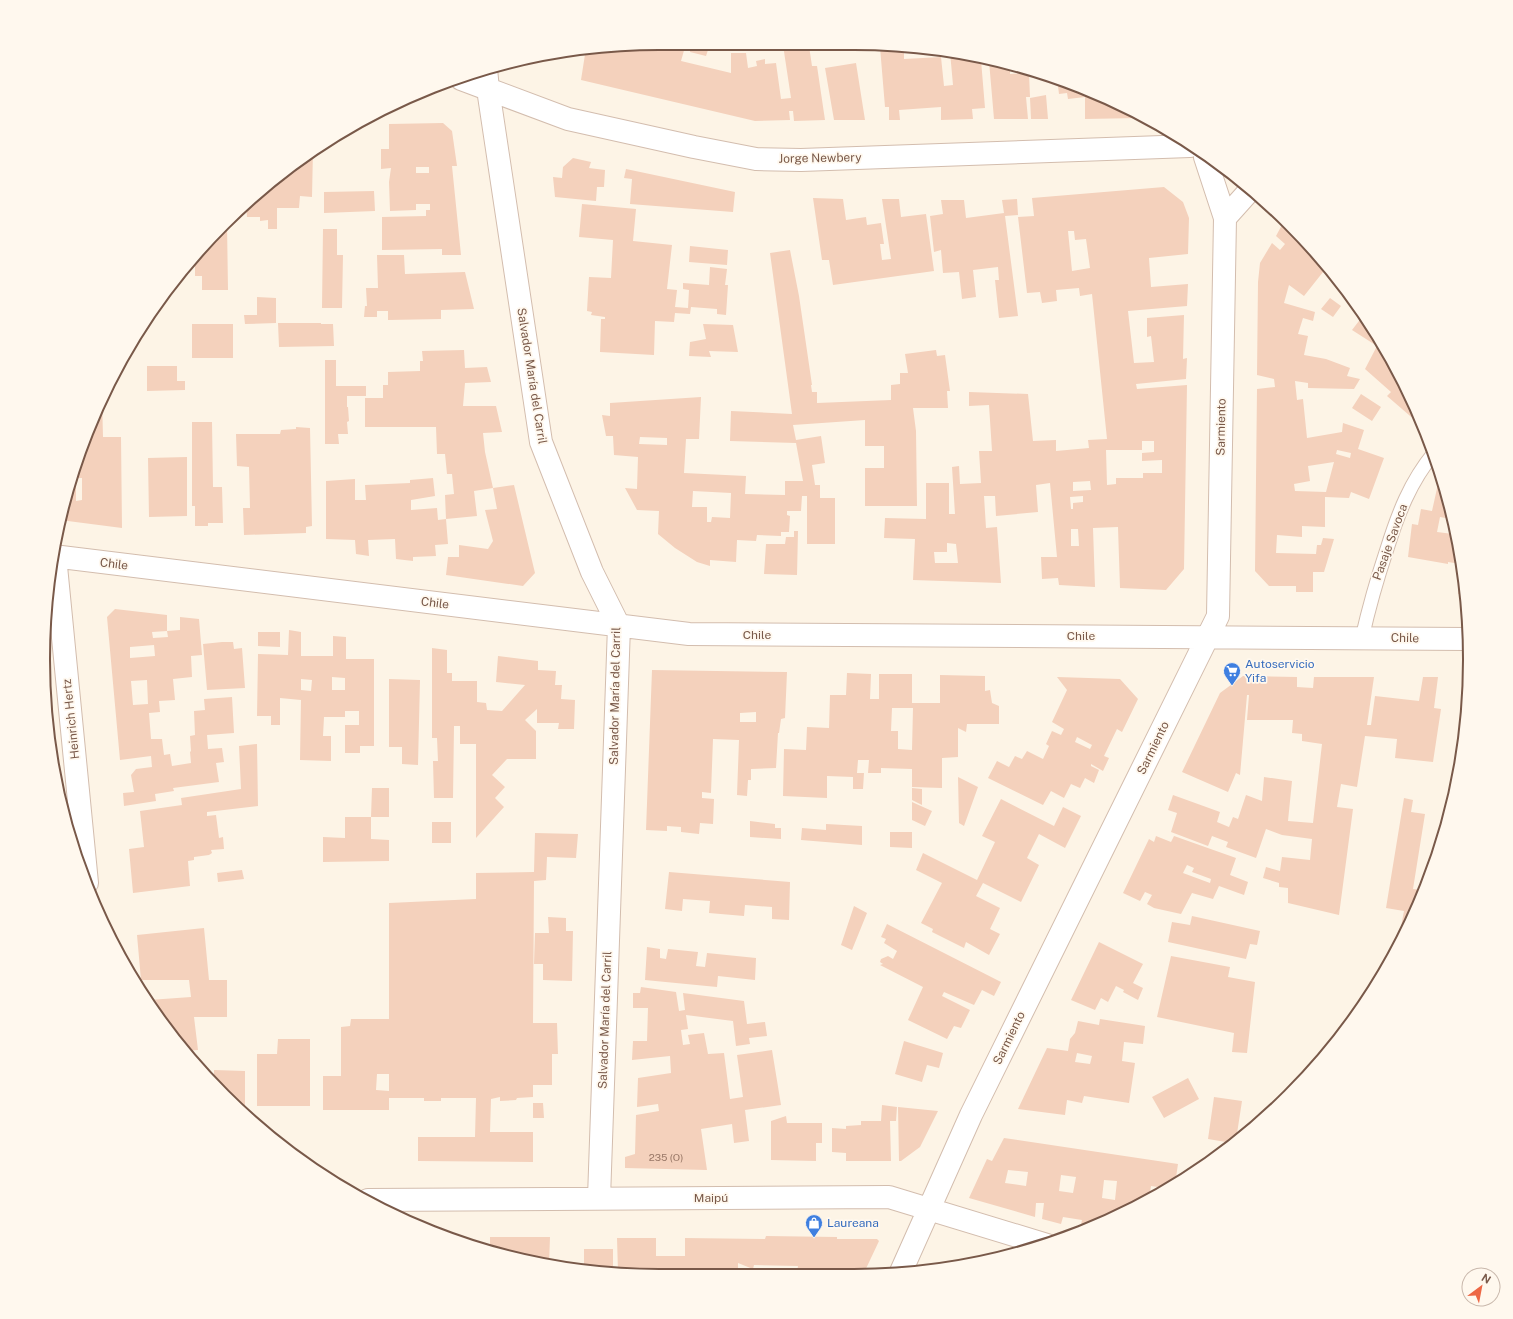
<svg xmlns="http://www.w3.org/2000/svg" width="1513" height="1319" font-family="'Public Sans',sans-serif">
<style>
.building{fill:#f4d1bc;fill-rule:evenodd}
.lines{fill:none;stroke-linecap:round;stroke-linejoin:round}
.lane-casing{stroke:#d3bdae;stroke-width:15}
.street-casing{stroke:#d3bdae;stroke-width:24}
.lane{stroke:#fff;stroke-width:13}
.street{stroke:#fff;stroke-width:22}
.labels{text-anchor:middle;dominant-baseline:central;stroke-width:3.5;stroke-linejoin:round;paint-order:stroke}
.number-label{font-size:10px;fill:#987766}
.street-label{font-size:12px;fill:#795949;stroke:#fff8ee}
.shop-label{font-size:12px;fill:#366cbe;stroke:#fff8ee;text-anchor:start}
.rim{fill:none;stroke:#795949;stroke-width:2}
</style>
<rect width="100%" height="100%" fill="#fdf4e6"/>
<!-- building -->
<path class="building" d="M660,43H669L685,47L681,61L731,73V53H746L748,68L757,66L756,61L765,59V64L776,63L781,99L791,98L783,45L809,46L812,66H817L825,120L794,121L793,111H789L790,120L755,121L581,80L586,48L633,45L641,46L642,44Z
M692,44H710L706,56L690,52Z
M822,46H834L835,49L823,50Z
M880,47L904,48V59L941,57L944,86L953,85L950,52L978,59V60H981L985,108L972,109L973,119L941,120V107L899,110L900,120H889V107H885Z
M989,61L1010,66V74L1029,73L1030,97H1026L1028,119H994Z
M856,63L865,120H834L825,68Z
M1057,78L1138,115L1139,118L1085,119V97L1068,99L1067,93L1059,94Z
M1046,95L1048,119H1031L1030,98Z
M443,123L452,131L457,166H452L461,255H442V249L382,250V217L426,216V210H430V204H416V210L390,211L389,182L391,168L381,169V149H389V124ZM416,167H429V173H416Z
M325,142V150H313L317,147Z
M313,150L312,197L300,196L299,208H277V229H268V220L260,221V217H247L246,203L253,196Z
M573,158L591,162L589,168L605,170L604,187H597L596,201L555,197L553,177L562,178L563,167Z
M626,169L735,192L733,212L630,204L632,179L624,178Z
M1164,187L1183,202L1189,218L1188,254L1149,258L1151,287L1188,284L1187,306L1128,311L1134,363L1154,362L1151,336L1147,337V318L1184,315L1183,359L1187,358L1186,379L1136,384L1137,389L1187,385L1184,569L1166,590L1120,588L1118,527L1093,528L1095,587L1059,585L1058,578L1042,579L1041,557H1057L1050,483L1036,485L1038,512L996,516L995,496H984L986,528L997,527L1001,583L913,580L915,539L884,538L885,518L926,519V483H949V514H955L952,467L959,466L960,484L981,483L979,451H992L989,405L969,406V392L1028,394L1033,441L1056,440V451L1089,448L1088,440L1107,439L1092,294L1080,296L1079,288L1056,290L1057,301L1042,303L1040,292L1027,293L1018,217L1034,216L1032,198ZM1068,231H1074L1075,240L1086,239L1090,268L1072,271ZM1142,441H1154V452L1142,453V461L1162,460V473H1143V478H1116V484L1107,485L1106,450H1142ZM1090,481L1091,490L1073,491V482ZM1083,496V502L1073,503V509H1071L1070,497ZM1071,529H1078L1079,546H1071ZM947,543L956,544L958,563H935L934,552H947Z
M374,191L375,211L324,213V192Z
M813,198L843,199L846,220L866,217L867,225L881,223L884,244H880L882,260L891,259L882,199H899L901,217L926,214L934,271L833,285L829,260H822Z
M1017,199L1018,215L1005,216L1018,316L999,318L995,280H999L998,267L973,270L976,297L962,299L959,272L943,273L941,250L934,252L930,216L943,214L941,200H964L966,218L1004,213L1002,200Z
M582,204L636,209L633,241L672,245L667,289L677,290L675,307L688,308L689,290L683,289V283L709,285L710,267L727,269L725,285H728L726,315L717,314V309L691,307L690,314L675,313L674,322L655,321L654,355L600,352L601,319H605V317L591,315L592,312L587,311L589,277L611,278L613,240L579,237Z
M1283,223L1291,229L1327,267L1304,296L1289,285L1284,303L1315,312L1313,321L1303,318L1298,334L1308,336L1304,355L1326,359L1350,368L1347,376L1360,379L1354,389L1308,388V383L1295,381L1297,400L1303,399L1307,438L1342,432L1343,423L1364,430L1358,449L1384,458L1369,499L1351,492L1349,498L1325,497V527L1302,526V537L1277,535L1276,553L1316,554L1317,545H1321L1323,538L1334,539L1324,572H1313V592H1296V586H1269L1255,571L1257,389L1275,387L1274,379L1257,375L1258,282L1260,263L1272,243L1280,250L1285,244L1276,236ZM1337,450L1351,453L1350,458L1336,454ZM1334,462L1326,492L1295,491L1294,484L1310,481L1308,466Z
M227,224L228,290H202V276H195V258Z
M323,229H337V255H343L342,308H322Z
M690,246L728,250L727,265L689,262Z
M790,250L799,296L812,385H811L812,392H817V403L891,400V385L900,384V373H908L905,354L936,350L937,356L945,355L950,391H947L948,408H913L916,431L917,506H865V468H884V446H865V420L793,425L796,440L821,436L825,463L812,465L815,485H820V498H835V544H807V496H802L801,511H787V515L790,516L789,532H781V536L757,535L756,541L737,540L736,562L710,560V566L697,562L675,548L658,534L659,511L637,510L625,488L637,489L638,457L614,455L613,436H606L602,415L610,416V403L701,397L699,439H686L684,473L746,476L745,494L785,495V481H803L796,443L730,441L731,411L792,414L770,253ZM640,437L667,438V445L639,444ZM693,491L731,493L730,518L712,517L711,522H707V507H692Z
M377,255H404L405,274L465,272L474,309L441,310V319L388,320V311H377V317H364L365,306H367L366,288H378Z
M257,297L276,298V323L245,324L244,315H257Z
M1330,298L1341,306L1333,317L1321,309Z
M1362,317L1364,319L1406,387L1424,428L1387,396L1391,392L1365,369L1377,346L1352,330Z
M278,323H321V324H333L334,346L279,347Z
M192,324H233V358H192Z
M703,324L733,325L738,352L709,351L711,357L689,356L690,342L706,339Z
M464,350L465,368L487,367L491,382L465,383L463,406H496L502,432L483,433L485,452L493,488L474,491L477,516L446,519L445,495L454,494L452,474H447L445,454H437L436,427H365V398H383V385H388V372L420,371V361H423L422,351Z
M325,360H336V386H366V396H347V407H348L349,421L347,422L348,434H338L339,444H325Z
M147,366H177V381H185V390L147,391Z
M1361,394L1381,407L1372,421L1352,408Z
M102,398L103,437H121L122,528L60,520L64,500L90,423ZM76,478H82V500L76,501Z
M192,422H212L213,487H222L223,523H208V526H195V506H192Z
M296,427L310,428L312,526L306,527V533L244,535L243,508H250L249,467L237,466L236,434H280L281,430L296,429Z
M187,457V516L149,517L148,458Z
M433,478L435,496L411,500V510L437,508L438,520L446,519L448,544L435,545L436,556L413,557V561L396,559L395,539L368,540L369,556L356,554L355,540L326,539V481L355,479V500H366L365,485L410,483V480Z
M1438,484L1443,485L1451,519L1440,517L1437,532L1453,534L1452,538L1455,539L1461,564L1448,562V564L1408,557L1412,524L1418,525L1421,509L1432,511Z
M514,485L535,573L523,586L446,575L448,557H459V545L488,549L493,541L485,510L497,509L493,488Z
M794,531H798L797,575L764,574L766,544H785L786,537H794Z
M1462,567L1465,579V594H1458Z
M115,609L167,615V631L152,632L153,638L168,637L167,631L180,630V617L199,619L202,655L191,656L192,677L173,679L175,700L159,701L160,712L149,713L151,739H162L164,755L170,754L172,766L191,763L190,752L191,751L190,736L195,735L194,711L205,710L204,699L232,697L234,733L207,735L208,749L222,748L224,762L216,763L219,782L173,788L174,791L155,794L156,801L124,806L123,793L134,792L131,775L136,769L152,767L151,756L120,760L107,617ZM154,645L155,656L130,658V647ZM147,680L148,704L133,705L131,681Z
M289,630L301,632V656H333V636L346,637V659H374V746H360V753H345V725H359V711H345V717H324L323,736H331V761L300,760L301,700L280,698V725H271V716H257L258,654L288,655ZM332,677L345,678V690H332ZM301,679L312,680L311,691L301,690Z
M258,632H280V647L258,646Z
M222,642H233L234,649L242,648L245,688L207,690L203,644Z
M432,648L447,650V673H452V681H477V702L486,703L487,710L502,711L525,685L496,682L498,656L538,661V670L556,671L555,685H562L561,699L575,700L574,729H558L559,723H537V709L525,720L536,731V759H507L492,775L505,787L495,798L504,807L476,838V744H460V726H454L453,798H434L433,761H438L437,738H432Z
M652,670L787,672L785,718L781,719L779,733H778L776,768L751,769V780H748L747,796L737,795L739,740L713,739L711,793L702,792V798L714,799L713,824L700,823L699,834L681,832V827L667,826V831L646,830ZM756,712V722H740V713Z
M847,673L871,674L870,699H879V674H912V703H940V675L985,676V691L990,690L992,703L999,706V724H967L966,732L958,728V757L942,758V788L912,787V769L881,768V773H868L869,760H858L857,773H864L863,789H853V777L827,776V798L783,796L784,749L806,750L807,727L829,728L830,695H846ZM892,708H913L912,750L898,749V731H891Z
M1243,676L1297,677V687L1313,688L1314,677H1374L1367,725H1371L1375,696L1419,701L1423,677H1438L1434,708L1441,709L1433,762L1395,758L1397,739L1365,736L1357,787L1341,784L1337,807L1353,809L1339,915L1288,903V888L1279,887V883L1263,878L1266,867L1280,871L1282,857L1310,860L1312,839L1282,835L1266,829L1256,858L1226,847L1228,842L1212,836L1208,846L1171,832L1177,813L1168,810L1173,795L1220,812L1217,822L1229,827L1233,817L1238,819L1246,795L1262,801L1264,777L1292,781L1288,821L1313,823L1322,744L1302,741V734L1292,733L1293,720H1247L1249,695H1247L1240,775L1236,773L1228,792L1182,772L1220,693Z
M1057,677L1120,679L1138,699L1122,732L1117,729L1104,756L1109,758L1103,771L1091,764V766L1099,770L1094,783L1085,778L1080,788L1071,784L1064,798L1051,791L1043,805L988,778L997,761L1009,767L1015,756L1022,759L1027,751L1043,759L1049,746L1046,744L1052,731L1061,735L1064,729L1052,722L1067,690ZM1077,737L1092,745L1090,749L1075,742Z
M389,679L420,680L418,765L402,764V747H389Z
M257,744L258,806L207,812V816L216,815L219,838L223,837L224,849L211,850L212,853L209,855L194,857V860L188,861L190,886L133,893L129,849L144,847L140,811L182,805L181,798L241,789L239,746Z
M958,777L978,787L964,826L959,823Z
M372,788H389V817H371Z
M912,788L922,789V805L912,800Z
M1404,798L1413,800L1411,812L1425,814L1413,889L1422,890L1408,928L1401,927L1404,911L1386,908Z
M1001,799L1054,826L1063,807L1081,816L1065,848L1039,834L1027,858L1039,865L1021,902L983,883L976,896L1000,908L990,929L1000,934L989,955L966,942L964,948L932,932L933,929L921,923L942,883L916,870L923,853L977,880L995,842L982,836Z
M912,802L932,811L925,826L912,820Z
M345,817H371V839L389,840V861L323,862V837L345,838Z
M750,821L775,824V828H781V839L750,837Z
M432,822H451V843H432Z
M826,824L862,826V845L801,840L802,828L826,830Z
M890,832H912V848L890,847Z
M535,833L578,834L576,858L547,857L546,880L534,881L533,1023H557L558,1054H552V1085H533V1097L517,1098L516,1100L500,1101V1097L491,1099L490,1132H533V1162L418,1161V1137H475L476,1098H441V1101H424V1098H389V1110H323V1076H341V1027L350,1026L351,1019H389V903L476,899V873L534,872ZM377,1074H389V1091L376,1090Z
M1156,836L1171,842L1174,836L1236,858L1230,875L1248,882L1244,895L1219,886L1213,899L1192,893L1181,914L1154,908L1147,904L1152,895L1145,892L1140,901L1123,893L1149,839L1154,842ZM1187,865L1194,868L1192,872L1211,879L1210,883L1183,873Z
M242,870L244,879L218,882L217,873Z
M669,872L790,882L789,920L772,919V907L745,905L744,916L709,913L710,901L683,899L682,911L665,909Z
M854,906L867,913L852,950L841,945Z
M1192,916L1260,931L1257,945L1250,944L1246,959L1168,942L1172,922L1190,925Z
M548,917L566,918V931H573L572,981L543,980V964H534L535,933H549Z
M887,924L1001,982L994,996L982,990L974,1005L944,992L942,996L970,1010L961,1028L954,1026L947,1039L908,1020L923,987L880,965L883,964L880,962L881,959L888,956L893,959L897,951L884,943L886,939L881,937Z
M204,928L209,980H227V1017H194L198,1050L185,1051L149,1000L191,997L189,980H141L137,935Z
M1099,942L1143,964L1133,983L1143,988L1138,1000L1123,992L1124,990L1116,986L1108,1002L1101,998L1095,1010L1071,1000Z
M647,947L660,949V958L666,959L668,949L698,952L696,966L705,967L707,953L756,958L755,980L718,976L717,987L645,980Z
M1171,956L1230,967L1228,977L1255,982L1247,1053L1232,1052L1234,1033L1157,1017Z
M641,987L676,992L679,1011L685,1010L683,993L744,1001L747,1024L765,1022L767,1036L749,1038L750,1044L736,1046L733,1021L686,1015L688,1029L681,1030L683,1045L690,1044L688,1035L704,1033L708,1054L724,1053L730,1099L743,1097L737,1055L772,1050L781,1105L745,1110L749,1141L734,1143L732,1124L701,1129L707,1170L625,1168V1157L635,1154L636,1115L659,1111L658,1104L637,1107L638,1078L671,1073L670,1056L632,1060L633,1041H647L648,1008H633V993H640Z
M1100,1019L1145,1026L1143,1044L1124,1042L1122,1061L1135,1063L1129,1103L1084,1096L1082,1103L1067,1100L1065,1115L1018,1109L1047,1048L1068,1051L1070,1039L1075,1033L1078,1021L1099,1025ZM1077,1053L1092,1056L1090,1064L1075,1062Z
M278,1039H310V1106H257V1054H277Z
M904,1041L943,1053L939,1068L927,1065L922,1082L895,1074Z
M214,1070L245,1071V1115L211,1081H214Z
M1188,1078L1199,1099L1164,1118L1152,1097Z
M1214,1097L1242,1101L1236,1140L1232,1143L1208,1139Z
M533,1103H543L544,1118H533Z
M882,1105L897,1107L896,1121H890L891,1161H846V1153L832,1152V1128L846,1129V1126L861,1125V1121H881Z
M898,1107L938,1111L920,1147L901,1161H899Z
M786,1116L787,1123H822V1143H816V1161L771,1160V1121Z
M1004,1138L1178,1164L1175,1184L1165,1191V1188L1151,1186L1149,1199L1080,1230L1082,1220L1063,1217L1061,1224L1042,1219L1044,1203H1036L1035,1217L969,1198L987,1159L992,1161ZM1008,1170L1028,1172L1026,1186L1005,1183ZM1061,1175L1076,1177L1073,1193L1059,1191ZM1104,1180L1117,1181L1115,1200L1102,1198Z
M766,1236L837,1237V1239H877L879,1241L863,1275H823L825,1272H797L798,1266L754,1265L753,1269L738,1263V1276H659L618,1272L617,1238H656V1256H685V1238L765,1239Z
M490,1237H550L549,1265L539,1264L490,1249Z
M584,1249H613V1271L584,1269Z"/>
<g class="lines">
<!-- lane casing -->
<g class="lane-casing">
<path id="lane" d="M1362,638C1369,607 1377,579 1387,549C1398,514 1410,482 1434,453"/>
</g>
<!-- street casing -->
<g class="street-casing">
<path id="street" d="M486,69L488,89L541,442L592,572L619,626L599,1198
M461,79L568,119L694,147L756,159L801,160L1190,146
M1205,157L1225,218
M53,556L689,634L1467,639
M55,556L87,883
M368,1200L889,1197L1047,1245
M900,1274L971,1115L1218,616L1225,218L1251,189"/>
</g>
<!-- lane -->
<use href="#lane" class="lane"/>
<!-- street -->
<use href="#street" class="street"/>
</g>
<!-- icons -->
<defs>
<g id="supermarket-pin" transform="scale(0.9)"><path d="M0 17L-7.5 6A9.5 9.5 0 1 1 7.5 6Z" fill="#3f7fe0" stroke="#fff8ee"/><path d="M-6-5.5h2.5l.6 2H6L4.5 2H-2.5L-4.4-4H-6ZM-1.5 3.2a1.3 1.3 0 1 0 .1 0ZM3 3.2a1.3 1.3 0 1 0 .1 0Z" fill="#fff"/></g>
<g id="shop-pin" transform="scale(0.9)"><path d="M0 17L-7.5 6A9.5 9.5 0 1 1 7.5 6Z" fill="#3f7fe0" stroke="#fff8ee"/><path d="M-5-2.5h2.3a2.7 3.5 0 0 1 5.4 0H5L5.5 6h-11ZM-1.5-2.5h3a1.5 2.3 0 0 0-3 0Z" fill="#fff"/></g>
</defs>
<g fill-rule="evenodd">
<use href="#supermarket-pin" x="1232" y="671"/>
<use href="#shop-pin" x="814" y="1223"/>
</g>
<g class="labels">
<!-- number labels -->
<g class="number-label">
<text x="666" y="1157">235 (O)</text>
</g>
<!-- street labels -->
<g class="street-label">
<text transform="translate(820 158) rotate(-1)">Jorge Newbery</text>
<text transform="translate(532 376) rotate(81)">Salvador María del Carril</text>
<text transform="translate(1221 427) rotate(-89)">Sarmiento</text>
<text transform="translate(1390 542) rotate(-70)">Pasaje Savoca</text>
<text transform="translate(114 564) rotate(7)">Chile</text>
<text transform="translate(435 603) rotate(7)">Chile</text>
<text x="757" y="635">Chile</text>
<text x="1081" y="636">Chile</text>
<text transform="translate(1405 638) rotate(1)">Chile</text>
<text transform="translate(615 696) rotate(-89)">Salvador María del Carril</text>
<text transform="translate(71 719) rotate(-96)">Heinrich Hertz</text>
<text transform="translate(1153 748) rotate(-64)">Sarmiento</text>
<text transform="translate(605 1020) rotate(-88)">Salvador María del Carril</text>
<text transform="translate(1009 1038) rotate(-64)">Sarmiento</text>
<text x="711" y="1198">Maipú</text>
</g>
<!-- shop labels -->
<g class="shop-label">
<text x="1245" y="664">Autoservicio<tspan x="1245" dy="14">Yifa</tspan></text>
<text x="827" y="1223">Laureana</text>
</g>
</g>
<!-- crop -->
<path d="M0 0H1513V1319H0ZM659 50H854A609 609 0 0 1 1463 659V660A609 609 0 0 1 854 1269H659A609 609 0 0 1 50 660V659A609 609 0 0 1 659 50Z" fill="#fff8ee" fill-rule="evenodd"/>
<path class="rim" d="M659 50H854A609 609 0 0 1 1463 659V660A609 609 0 0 1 854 1269H659A609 609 0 0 1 50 660V659A609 609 0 0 1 659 50Z"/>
<!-- north arrow -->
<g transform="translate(1481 1287) rotate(32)"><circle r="19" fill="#fff8ee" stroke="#c9b8ac"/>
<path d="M0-3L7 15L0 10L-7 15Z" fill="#ed6745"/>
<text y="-6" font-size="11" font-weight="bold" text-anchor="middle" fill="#795949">N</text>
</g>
</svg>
